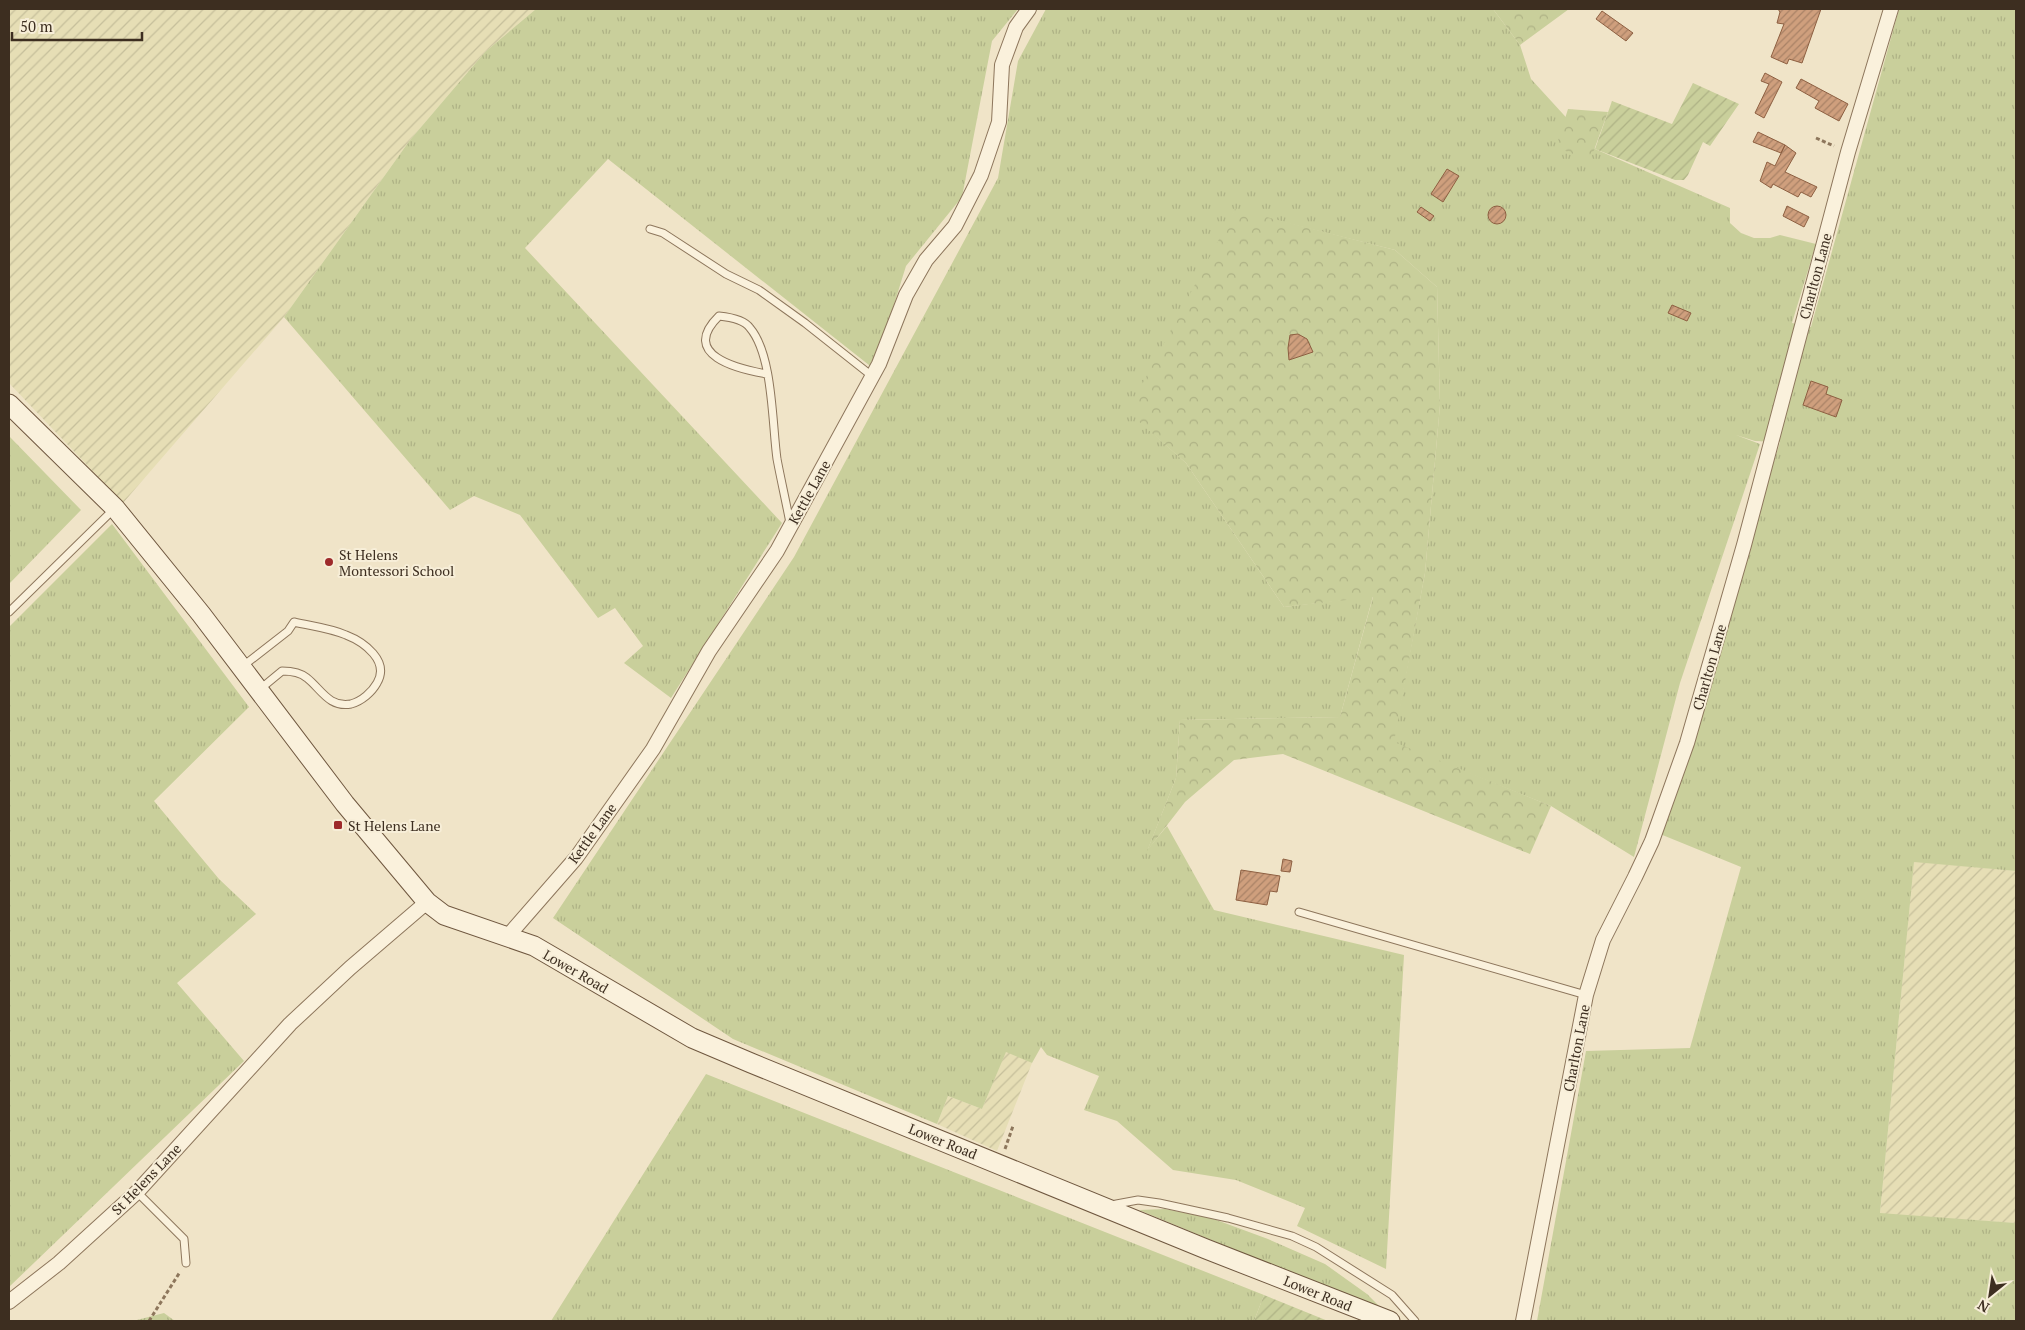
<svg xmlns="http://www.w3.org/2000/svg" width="2025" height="1330" font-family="'PT Serif',serif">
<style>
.farmland{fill:url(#farmland-furrows)}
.grass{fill:url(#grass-tufts)}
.forest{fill:url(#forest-crowns)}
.garden{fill:url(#garden-furrows)}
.building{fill:url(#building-hatch);stroke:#8d5f41}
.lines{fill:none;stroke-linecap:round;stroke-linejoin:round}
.service-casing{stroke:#8d765c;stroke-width:9}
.minor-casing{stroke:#8d765c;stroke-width:16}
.secondary-casing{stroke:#6f573f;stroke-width:21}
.path{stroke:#8d765c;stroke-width:3;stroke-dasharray:4 2.5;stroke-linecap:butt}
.service{stroke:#faf1dc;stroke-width:7}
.minor{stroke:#faf1dc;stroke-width:14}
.secondary{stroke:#faf1dc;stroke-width:19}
.poi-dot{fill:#9e2a2b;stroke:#f7eed8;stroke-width:2}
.labels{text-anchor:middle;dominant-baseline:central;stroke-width:4;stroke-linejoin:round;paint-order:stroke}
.street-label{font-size:14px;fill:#3d2e20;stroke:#f7eed8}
.poi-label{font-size:14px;fill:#3d2e20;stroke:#f7eed8;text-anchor:start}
</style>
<defs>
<pattern id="farmland-furrows" width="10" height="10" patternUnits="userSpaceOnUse" patternTransform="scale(1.25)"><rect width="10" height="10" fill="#e6deb5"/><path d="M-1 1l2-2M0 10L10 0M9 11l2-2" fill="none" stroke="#c6bf9b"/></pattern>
<pattern id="grass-tufts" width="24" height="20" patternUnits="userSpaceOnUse" patternTransform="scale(1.25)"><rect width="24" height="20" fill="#c9cf9b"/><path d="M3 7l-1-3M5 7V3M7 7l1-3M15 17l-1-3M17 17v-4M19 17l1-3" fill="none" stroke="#aeb285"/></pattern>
<pattern id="forest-crowns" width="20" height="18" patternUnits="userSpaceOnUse" patternTransform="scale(1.25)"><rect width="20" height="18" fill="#c9cf9b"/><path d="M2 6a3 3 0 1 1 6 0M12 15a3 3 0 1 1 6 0" fill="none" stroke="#aeb285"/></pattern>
<pattern id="garden-furrows" width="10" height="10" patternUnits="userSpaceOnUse" patternTransform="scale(1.25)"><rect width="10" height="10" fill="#c9cf9b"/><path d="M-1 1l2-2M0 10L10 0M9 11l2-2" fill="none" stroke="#aeb285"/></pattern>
<pattern id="building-hatch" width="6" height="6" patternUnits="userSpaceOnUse" patternTransform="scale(1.25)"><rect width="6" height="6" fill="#cf9f7d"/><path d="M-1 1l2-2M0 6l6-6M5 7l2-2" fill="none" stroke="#a98266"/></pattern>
</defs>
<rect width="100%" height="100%" fill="#f0e4c8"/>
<!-- farmland -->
<path class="farmland" d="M9,9H536L485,52L410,140L284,317L123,503L9,383Z
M1914,861L2016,871V1223L1880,1214Z
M1006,1051L1032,1063L997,1151L937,1124L948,1096L982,1109Z"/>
<!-- grass -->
<path class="grass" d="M536,9H1018L992,41L962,197L906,266L874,369L608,159L525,248L782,523L671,698L624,663L643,646L615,608L598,618L520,515L474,496L450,510L284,317L410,140L485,52Z
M1046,9H1493L1520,45L1531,79L1595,149L1730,208V223L1741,233L1754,238H1770L1780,235L1816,244L1792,323L1811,327L1899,9H2016V871L1914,862L1880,1213L2016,1223V1321H1537L1586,1051L1690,1048L1741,867L1660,834L1780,442L1755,441L1736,435L1760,444L1680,683L1634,857L1551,806L1393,743L1425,573L1440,405L1437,287L1395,250L1235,210L1137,419L1186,463L1284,607L1373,596L1340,717L1180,720L1176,778L1148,849L1167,826L1214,910L1404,955L1386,1269L1297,1226L1305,1208L1236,1180L1173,1170L1117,1121L1084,1110L1099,1076L1047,1055L1041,1047L1032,1063L1006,1052L982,1109L948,1096L937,1124L733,1039L553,918L794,557L998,178L1018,61Z
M9,436L81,510L9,584Z
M112,524L249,707L154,801L219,879L256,914L177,983L244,1061L9,1287V627Z
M706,1074L1264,1295L1254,1321H551Z
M1165,1209L1211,1218L1268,1239L1325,1264L1367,1294L1385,1312L1139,1210Z
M164,1313L175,1321H133Z"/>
<!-- forest -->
<path class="forest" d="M1493,9H1569L1520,45Z
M1568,109L1608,112L1590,161L1556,147Z
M1235,209L1395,250L1437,287L1440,405L1425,573L1394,742L1551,806L1530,854L1283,754L1234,760L1185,802L1147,851L1176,778L1180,720L1340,717L1373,597L1284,607L1186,463L1136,419L1137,394Z"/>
<!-- garden -->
<path class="garden" d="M1693,83L1739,104L1710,146L1703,142L1688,175L1684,180H1675L1595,149L1612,101L1672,124Z
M1264,1295L1328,1321H1254Z"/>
<!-- building -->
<path class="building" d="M1778,9H1821L1802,63L1789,59L1787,64L1771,57L1784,24L1777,23L1780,12Z
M1602,11L1633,33L1626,41L1596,19Z
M1765,73L1782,82L1764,118L1755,113L1769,84L1761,81Z
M1801,79L1848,104L1839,121L1815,108L1819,101L1796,88Z
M1758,132L1785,145L1781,153L1753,142Z
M1785,145L1796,153L1785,172L1817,187L1811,197L1801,192L1798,197L1773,184L1771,188L1760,181L1767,162L1775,166Z
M1447,169L1459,176L1443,202L1431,194Z
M1787,206L1809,217L1804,227L1783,216Z
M1488 215a9 9 0 1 1 18 0a9 9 0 1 1-18 0Z
M1421,207L1434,216L1430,221L1417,212Z
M1672,305L1691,313L1687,321L1668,313Z
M1298,334L1307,339L1313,352L1289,360L1288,348L1290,335Z
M1811,381L1828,387L1826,394L1842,400L1836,417L1803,405Z
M1283,859L1292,861L1290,872L1281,871Z
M1241,870L1280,876L1277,892L1270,891L1267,905L1236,900Z"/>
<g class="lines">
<!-- service casing -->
<g class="service-casing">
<path id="service" d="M650,229L663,233L726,274L759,290L805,323L872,376
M767,374C738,369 679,355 719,316C729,317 744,319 750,328C773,355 772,423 777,459C781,480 786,502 790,523
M9,612L115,508
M243,666L288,631L294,622C311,626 330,628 346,635C364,642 390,661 377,683C372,692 362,701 351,704C329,708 321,689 307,678C300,672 291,671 282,671L259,690
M1299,912L1586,995
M137,1192L184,1239L186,1263
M1111,1205L1138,1200L1159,1203L1228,1218L1292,1236L1316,1247L1392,1295L1415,1321"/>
</g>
<!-- minor casing -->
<g class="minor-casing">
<path id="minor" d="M508,936L576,858L653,749L709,651L777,551L879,364L906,295L926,260L955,226L981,175L999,122L1002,65L1016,27L1029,9
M9,1302L59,1263L137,1192L290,1024L350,968L427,902
M1523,1321L1586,995L1603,940L1635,877L1652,841L1687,743L1744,545L1848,152L1891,9"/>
</g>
<!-- secondary casing -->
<g class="secondary-casing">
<path id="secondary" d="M9,404L115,508L201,614L345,804L427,902L444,915L534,946L692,1038L751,1063L1206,1249L1390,1321"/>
</g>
<!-- path -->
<path class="path" d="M1816,138L1834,146
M1005,1149L1013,1126
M149,1321L180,1272"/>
<!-- service -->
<use href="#service" class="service"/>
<!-- minor -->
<use href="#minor" class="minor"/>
<!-- secondary -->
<use href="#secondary" class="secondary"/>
</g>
<!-- markers -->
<g class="poi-dot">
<circle cx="329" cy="562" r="5"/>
<rect x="333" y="820" width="10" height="10" rx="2.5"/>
</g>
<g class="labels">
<!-- street labels -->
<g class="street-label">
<text transform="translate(1815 276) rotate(-75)">Charlton Lane</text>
<text transform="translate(809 492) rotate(-61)">Kettle Lane</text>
<text transform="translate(1709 667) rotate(-74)">Charlton Lane</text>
<text transform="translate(592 833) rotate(-54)">Kettle Lane</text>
<text transform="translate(576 971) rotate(30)">Lower Road</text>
<text transform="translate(1576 1048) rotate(-79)">Charlton Lane</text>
<text transform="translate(943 1141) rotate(22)">Lower Road</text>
<text transform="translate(146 1179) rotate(-46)">St Helens Lane</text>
<text transform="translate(1318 1293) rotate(22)">Lower Road</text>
</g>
<!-- poi labels -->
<g class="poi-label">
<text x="339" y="554">St Helens<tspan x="339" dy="16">Montessori School</tspan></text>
<text x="348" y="825">St Helens Lane</text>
</g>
</g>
<!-- border -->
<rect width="2025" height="1330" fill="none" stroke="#3d2e20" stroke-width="20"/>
<!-- north arrow -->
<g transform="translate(1990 1295) rotate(210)" stroke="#f7eed8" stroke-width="4" paint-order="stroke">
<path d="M0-4L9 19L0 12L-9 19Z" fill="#3d2e20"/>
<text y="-8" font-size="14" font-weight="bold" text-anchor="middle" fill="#3d2e20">N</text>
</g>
<!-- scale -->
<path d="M12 32v8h130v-8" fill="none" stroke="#3d2e20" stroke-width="2.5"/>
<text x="20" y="32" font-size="15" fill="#3d2e20" stroke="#f7eed8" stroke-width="4" paint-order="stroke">50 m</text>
</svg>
